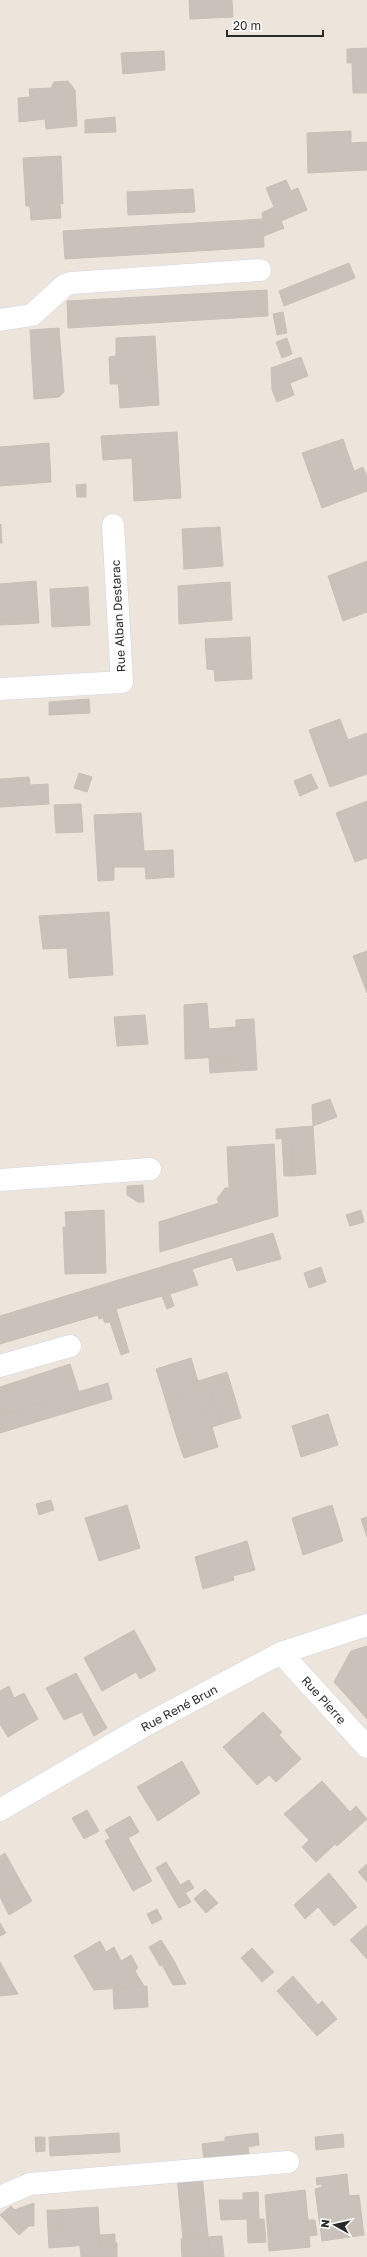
<svg xmlns="http://www.w3.org/2000/svg" width="367" height="2257" font-family="'Golos Text',sans-serif">
<style>
.building{fill:#c8c2bb;stroke:#c8c1b4}
.lines{fill:none;stroke-linecap:round;stroke-linejoin:round}
.minor-casing{stroke:#d0d4e4;stroke-width:23}
.minor{stroke:#fff;stroke-width:22}
.labels{text-anchor:middle;dominant-baseline:central;stroke-width:3;stroke-linejoin:round;paint-order:stroke}
.street-label{font-size:12px;fill:#2a2a2a;stroke:#fff}
</style>
<rect width="100%" height="100%" fill="#ede5db"/>
<!-- building -->
<path class="building" d="M189,0H232L233,17L190,19Z
M367,48V93H353L352,63H347V49Z
M164,51L165,70L123,74L121,53Z
M68,81L75,90L77,126L46,129L45,119L19,122L18,98L30,97L29,89L51,88L54,82Z
M115,117L116,132L85,133V120Z
M351,131V143L367,142V170L308,173L307,133Z
M61,156L63,204L60,203L61,218L31,220L30,206H26L23,158Z
M286,180L291,191L298,188L307,210L281,221L284,228L264,236L262,213L274,207L266,188Z
M193,189L195,212L128,215L127,192Z
M263,219L264,247L65,259L63,231Z
M349,263L355,278L284,306L279,291Z
M267,290L268,316L68,328L67,301Z
M283,312L287,333L277,335L273,314Z
M59,328L64,392L59,397L34,399L30,330Z
M155,336L159,405L120,408L118,376L110,377L109,357L116,356V338Z
M287,338L292,354L282,358L276,342Z
M301,357L308,376L272,390L271,368Z
M118,376V384H110V377Z
M290,383L294,395L277,402L272,390Z
M177,432L181,498L134,501L133,479H136L135,458L103,460L101,436Z
M343,439L354,471L363,467L367,477V491L322,508L302,453Z
M49,443L51,482L0,486V447Z
M132,458H135L136,479H133Z
M86,484V497H77L76,485Z
M1,524L2,543H0V525Z
M220,527L223,566L184,569L182,529Z
M367,561V612L343,621L328,576Z
M36,581L39,623L22,624L23,619L0,620V584Z
M230,582L232,620L216,621V583Z
M216,583V621L179,624L178,586Z
M88,587L90,625L52,627L50,589Z
M23,619L22,624L0,625V620Z
M250,637L252,679L215,681L214,670L207,669L205,639Z
M89,699L90,713L49,715V702Z
M340,719L348,740L367,733V774L330,787L309,730Z
M79,773L92,777L87,792L74,788Z
M311,774L318,788L300,796L294,781Z
M29,777L30,785L48,784L49,804L0,807V779Z
M367,801V858L355,862L336,813Z
M81,804L83,832L56,833L54,805Z
M141,813L144,851L173,850L174,877L146,879L145,867H114V880L98,881L94,815Z
M109,912L113,975L69,978L67,948L43,949L39,916Z
M367,951V993L353,956Z
M207,1003L209,1029L236,1027V1020L254,1019L257,1070L238,1071L237,1056L185,1059L184,1005Z
M145,1015L148,1044L117,1046L114,1017Z
M237,1056L238,1071L210,1073L209,1057Z
M330,1099L337,1117L313,1126L312,1105Z
M313,1126L316,1174L293,1176L291,1138L276,1139V1129Z
M282,1138H291L293,1176H284Z
M274,1144L278,1216L160,1252L159,1222L219,1203L217,1199L225,1188H229L227,1147Z
M143,1185L144,1202H138L127,1195V1186Z
M104,1210L106,1273L65,1274L63,1227H66L65,1212Z
M361,1210L364,1222L350,1226L346,1215Z
M273,1233L281,1259L237,1271L232,1257L192,1269L198,1285L170,1294L161,1267Z
M161,1267L174,1306L167,1309L162,1296L116,1309L129,1352L121,1355L110,1322L105,1323L103,1318L99,1319L98,1315L0,1344V1316Z
M321,1267L326,1282L309,1288L304,1273Z
M191,1358L200,1388L165,1398L156,1369Z
M70,1364L79,1392L0,1415V1387Z
M227,1372L241,1418L234,1420L222,1381L209,1385L221,1424L212,1427L198,1381Z
M222,1381L234,1420L221,1424L209,1385Z
M108,1383L112,1399L0,1433V1415Z
M200,1388L212,1427L177,1438L165,1398Z
M328,1414L338,1445L301,1457L292,1426Z
M212,1427L218,1447L184,1458L177,1438Z
M51,1500L54,1510L39,1515L36,1504Z
M127,1505L140,1548L99,1561L85,1518Z
M332,1505L343,1541L303,1555L292,1518Z
M367,1517V1537L361,1519Z
M247,1541L255,1570L233,1576L234,1580L203,1589L195,1557Z
M134,1630L156,1670L140,1679L136,1672L102,1691L84,1658Z
M367,1646V1719L334,1682L351,1651Z
M76,1673L107,1728L94,1736L82,1712L64,1720L46,1688Z
M9,1686L14,1698L24,1693L38,1719L8,1737L0,1724V1691Z
M263,1712L282,1732L279,1735L301,1759L276,1782L269,1775L257,1785L223,1747Z
M182,1761L200,1793L158,1821L137,1787Z
M322,1781L350,1812L356,1806L367,1819L337,1846L335,1844L316,1862L302,1847L309,1840L284,1814Z
M87,1810L99,1831L84,1839L72,1818Z
M130,1816L139,1832L128,1838L152,1881L133,1891L105,1841L110,1838L105,1830Z
M5,1853L22,1884L0,1897V1856Z
M166,1862L191,1902L179,1908L156,1868Z
M367,1864V1882L358,1872Z
M329,1873L357,1907L334,1926L318,1907L305,1919L294,1905Z
M189,1880L194,1888L185,1893L180,1885Z
M22,1884L32,1901L9,1915L0,1897Z
M205,1889L218,1903L206,1913L194,1899Z
M157,1909L162,1919L152,1924L147,1914Z
M0,1923L6,1933L0,1936Z
M367,1925V1959L350,1940Z
M161,1940L173,1959L160,1966L149,1947Z
M100,1941L106,1952L114,1947L121,1961L131,1955L138,1968L135,1971L144,1986L94,1990L74,1956Z
M252,1948L274,1972L262,1982L241,1958Z
M173,1959L186,1984L173,1985L162,1965Z
M0,1962L18,1994L0,1996Z
M293,1976L318,2005L322,2001L337,2019L317,2036L277,1991Z
M147,1986L148,2007L114,2009L113,1988Z
M119,2133L120,2152L50,2156L49,2137Z
M258,2133L259,2145L248,2147L249,2154L204,2159L202,2144L225,2141V2137Z
M343,2134L344,2147L316,2150L315,2137Z
M35,2137H45V2151L36,2152Z
M202,2174L208,2237L183,2239L177,2176Z
M347,2174L349,2196L359,2195L364,2235L322,2241L315,2189L322,2187V2184L317,2185L316,2178Z
M305,2190L308,2220H315L317,2235L309,2236L310,2247L269,2251L265,2195Z
M258,2192L259,2219H264L266,2242L248,2243L247,2219L221,2220L219,2200H243V2193Z
M34,2203V2226H29L14,2210Z
M11,2206L29,2226L19,2235L0,2215Z
M98,2207L100,2244L49,2248L48,2230H57L56,2210Z
M47,2210H56L57,2230H48Z
M115,2234V2243L100,2244V2235Z
M222,2236L224,2257H210L208,2237Z
M208,2237L210,2257H182L181,2239Z
M117,2243V2257H101L100,2244Z
M100,2244L101,2257H81L80,2246Z"/>
<g class="lines">
<!-- minor casing -->
<g class="minor-casing">
<path id="minor" d="M0,320L32,315L65,285L71,283L260,270
M0,689L122,682L113,525
M0,1180L150,1169
M0,1366L70,1346
M281,1653L367,1747
M0,1810L146,1725L281,1653L367,1625
M0,2197L30,2184L288,2162"/>
</g>
<!-- minor -->
<use href="#minor" class="minor"/>
</g>
<g class="labels">
<!-- street labels -->
<g class="street-label">
<text transform="translate(118 616) rotate(-93)">Rue Alban Destarac</text>
<text transform="translate(324 1700) rotate(48)">Rue Pierre</text>
<text transform="translate(179 1708) rotate(-28)">Rue René Brun</text>
</g>
</g>
<!-- north arrow -->
<g transform="translate(335 2225) rotate(278)" stroke="#ffffff" stroke-width="3" paint-order="stroke">
<path d="M0-3L7 15L0 10L-7 15Z" fill="#2a2a2a"/>
<text y="-6" font-size="11" font-weight="bold" text-anchor="middle" fill="#2a2a2a">N</text>
</g>
<!-- scale -->
<path d="M227 30v6h96v-6" fill="none" stroke="#2a2a2a" stroke-width="2"/>
<text x="233" y="30" font-size="12" fill="#2a2a2a" stroke="#ffffff" stroke-width="3" paint-order="stroke">20 m</text>
</svg>
